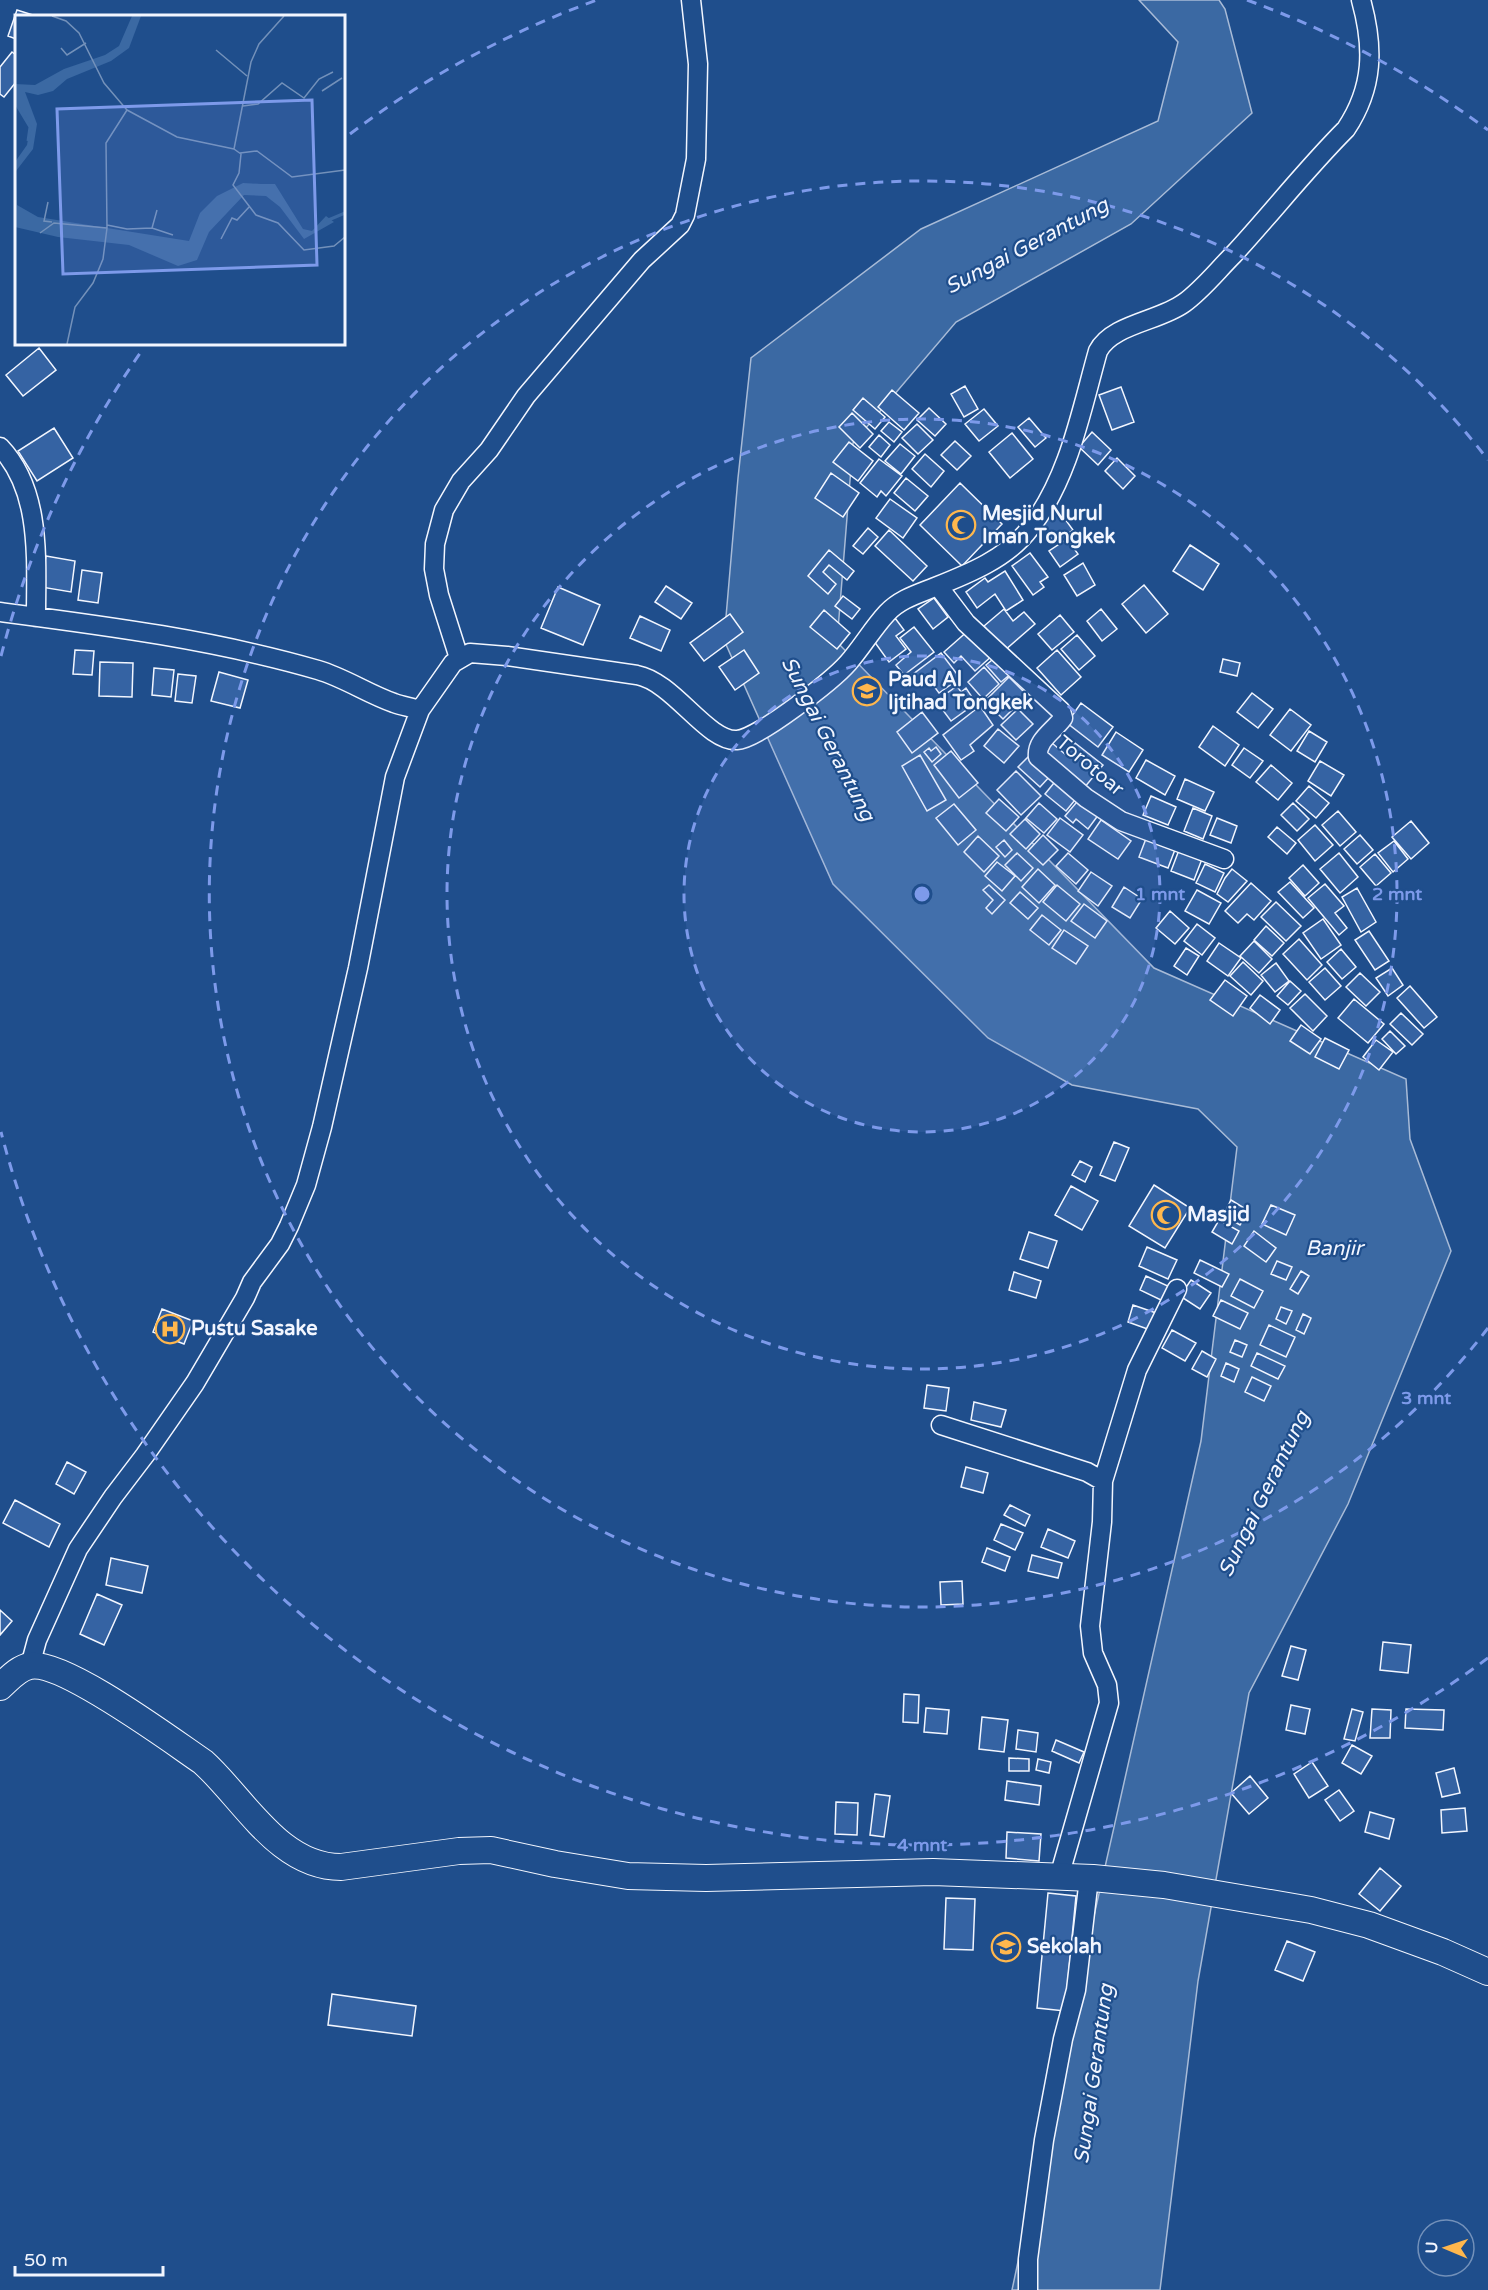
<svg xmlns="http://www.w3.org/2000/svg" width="1488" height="2290" font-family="'Varela Round',sans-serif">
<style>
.water{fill:#3b69a3;stroke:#a8bbd7;stroke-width:1.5}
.building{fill:#3563a3;stroke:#f2f6ff;stroke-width:1.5}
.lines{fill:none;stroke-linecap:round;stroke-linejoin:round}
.street-casing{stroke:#f2f6ff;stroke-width:21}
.secondary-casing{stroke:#f2f6ff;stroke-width:28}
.street{stroke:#1f4e8c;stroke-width:18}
.secondary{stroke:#1f4e8c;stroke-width:26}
.ring{fill:none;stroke:#7d9aea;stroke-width:3;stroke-dasharray:10 8}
.labels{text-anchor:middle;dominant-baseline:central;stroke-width:4.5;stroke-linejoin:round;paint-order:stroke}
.poi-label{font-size:20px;font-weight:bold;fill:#f2f6ff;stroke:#1f4e8c;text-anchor:start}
.street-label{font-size:20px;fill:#f2f6ff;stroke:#1f4e8c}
.water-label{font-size:21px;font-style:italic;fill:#f2f6ff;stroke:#1f4e8c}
.inset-river{fill:none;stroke:#3b69a3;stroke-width:3}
.inset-road{fill:none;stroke:#7391ba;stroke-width:1.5}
.view{fill:#7d9aea;fill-opacity:0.15;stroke:#7d9aea;stroke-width:3}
.inset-edge{fill:none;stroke:#f2f6ff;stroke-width:3}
.centre{fill:#7d9aea;stroke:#1f4e8c;stroke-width:3}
.ring-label{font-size:18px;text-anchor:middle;font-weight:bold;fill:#7d9aea;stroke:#1f4e8c;stroke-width:4.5;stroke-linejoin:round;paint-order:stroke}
</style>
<rect width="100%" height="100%" fill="#1f4e8c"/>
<!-- water -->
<path class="water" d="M1139,0H1219L1225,9L1252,113L1131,224L956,322L853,443L837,642L1154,968L1406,1079L1410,1139L1451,1251L1348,1504L1249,1693L1198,1981L1160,2290H1012L1048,2120L1201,1441L1237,1147L1198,1109L1072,1085L988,1038L833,884L724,640L738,478L751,358L921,229L1158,121L1178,42Z"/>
<!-- building -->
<path class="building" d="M17,10L36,16H16V39L8,36Z
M12,52L16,55V82L4,97L0,94V67Z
M39,348L56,370L23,396L6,375Z
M965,386L978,409L964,417L951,394Z
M1121,387L1134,422L1112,430L1099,395Z
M892,390L919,413L904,430L878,407Z
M863,398L885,417L875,429L853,410Z
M929,408L946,424L935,436L917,420Z
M984,409L998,426L979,441L965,424Z
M852,413L873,434L860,448L839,427Z
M1029,418L1046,438L1035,447L1018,427Z
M889,422L902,432L894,442L881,431Z
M917,424L933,440L918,454L902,438Z
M54,428L73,458L37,481L18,451Z
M1092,432L1111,450L1098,465L1079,447Z
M1012,433L1033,459L1010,478L989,452Z
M879,435L890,445L881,457L869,447Z
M955,441L971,456L957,470L941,455Z
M849,442L873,461L858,481L833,462Z
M900,444L915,456L901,474L885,461Z
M925,454L944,471L931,487L912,469Z
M1117,458L1135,476L1123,489L1105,471Z
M879,459L902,476L886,496L881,491L877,497L860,483Z
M831,473L859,493L843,517L815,498Z
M906,478L928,496L915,511L894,493Z
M960,483L1002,524L962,566L920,525Z
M890,499L917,518L903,538L876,518Z
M1057,508L1073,530L1054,543L1039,521Z
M868,528L878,537L863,554L853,546Z
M889,530L927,566L913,581L875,546Z
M1067,539L1078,554L1060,567L1049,551Z
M1190,545L1219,564L1203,590L1173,571Z
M829,550L854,571L847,580L829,565L823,572L836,584L828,594L808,576Z
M1030,553L1048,577L1040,582L1044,587L1033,595L1012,566Z
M46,556L75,561L71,592L41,587Z
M1083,563L1095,585L1077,596L1064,575Z
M82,570L102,573L98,603L78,600Z
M1005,571L1023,600L1006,611L995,594L977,608L966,592L985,578L988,582Z
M1144,585L1168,614L1146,633L1122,604Z
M666,586L692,603L681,619L655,602Z
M558,587L600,605L583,645L541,628Z
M843,596L860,609L852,619L835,606Z
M934,598L948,617L933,629L918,609Z
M1004,609L1013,621L1024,612L1035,624L1004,651L984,626Z
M1101,609L1117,629L1102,641L1087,621Z
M824,610L850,633L837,649L810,627Z
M730,614L743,632L704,661L690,643Z
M1060,615L1074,632L1052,650L1038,634Z
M640,616L670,630L661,651L630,638Z
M895,618L904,630L896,636L906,649L889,662L871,637Z
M914,627L934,652L904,675L896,665L911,652L900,638Z
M970,629L993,655L975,671L961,656L954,663L944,652Z
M1077,635L1095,656L1079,670L1061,649Z
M75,650L94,651L92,675L73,674Z
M744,650L759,673L735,690L719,667Z
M1057,650L1081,677L1061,695L1037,668Z
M941,653L960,678L939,693L928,678L920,685L912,675Z
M998,655L1013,672L1001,682L986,665Z
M1223,659L1240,663L1237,676L1220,672Z
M100,662L133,663L132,697L99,696Z
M984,667L999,684L983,699L968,682Z
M154,668L174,670L171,697L152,695Z
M219,672L248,680L240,708L211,701Z
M178,674L196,676L192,703L175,701Z
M1009,677L1027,695L1003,719L985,701Z
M957,686L961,692L966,688L976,703L951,721L936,701Z
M1252,693L1273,709L1258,728L1237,712Z
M1081,703L1113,727L1098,747L1067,723Z
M980,706L993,725L970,745L974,751L961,760L943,735Z
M1018,709L1033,724L1016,740L1001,725Z
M1290,709L1311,725L1291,751L1270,735Z
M922,712L938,733L912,753L897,732Z
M1213,726L1239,745L1225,766L1199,747Z
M998,729L1019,746L1004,763L984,746Z
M1309,731L1327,742L1315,762L1297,751Z
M1116,732L1143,750L1129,772L1102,755Z
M1052,743L1066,755L1075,743L1103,765L1084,788L1043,755Z
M936,747L941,754L932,762L924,752L929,748L931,751Z
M1244,748L1263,761L1250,778L1232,765Z
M951,751L978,783L959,798L934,765Z
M920,755L946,800L927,811L902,766Z
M1030,755L1051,775L1040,787L1018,767Z
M1146,760L1175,776L1165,795L1136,778Z
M1320,761L1344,775L1331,796L1308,781Z
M1271,765L1292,783L1278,800L1256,782Z
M1016,771L1041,796L1021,815L997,790Z
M1058,778L1079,795L1066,811L1045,794Z
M1185,779L1214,792L1205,811L1177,799Z
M1309,786L1329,803L1316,818L1296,801Z
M1151,796L1176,807L1168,825L1143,815Z
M1081,797L1099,814L1088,829L1076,819L1073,823L1065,816Z
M999,799L1019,817L1006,831L986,813Z
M1039,803L1057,819L1044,833L1026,818Z
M1293,803L1309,819L1297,831L1281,815Z
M954,804L976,830L958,845L936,818Z
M1193,808L1212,816L1203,839L1184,831Z
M1338,811L1356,832L1340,846L1322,825Z
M1060,818L1083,835L1070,852L1047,835Z
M1217,818L1237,826L1231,843L1210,835Z
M1025,819L1040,834L1026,849L1010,834Z
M1101,820L1131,841L1118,859L1088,839Z
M1411,821L1429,843L1411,859L1392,837Z
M1315,825L1333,845L1315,861L1298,840Z
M1277,827L1296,843L1287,854L1268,837Z
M1043,835L1058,850L1043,865L1028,851Z
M1360,835L1373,850L1357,864L1344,849Z
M978,836L999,856L984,872L964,852Z
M1147,836L1176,847L1168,868L1139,857Z
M1004,840L1012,850L1005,857L996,847Z
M1394,841L1408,859L1393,872L1378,853Z
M1179,850L1202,859L1194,880L1171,871Z
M1017,853L1033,868L1021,881L1005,865Z
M1068,853L1088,870L1076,884L1056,866Z
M1339,853L1358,877L1340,893L1320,869Z
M1375,854L1391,873L1376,886L1360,867Z
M997,862L1015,876L1002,891L985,876Z
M1205,864L1224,873L1215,892L1196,883Z
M1303,865L1319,883L1305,896L1289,878Z
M1038,869L1055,885L1039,903L1022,887Z
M1232,869L1247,881L1228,902L1217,894L1225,878Z
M1091,872L1112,886L1098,906L1078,891Z
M1290,882L1314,908L1303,918L1278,892Z
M1251,883L1271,901L1254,920L1247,914L1238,923L1225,911Z
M1325,884L1344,906L1335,913L1347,928L1339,935L1308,898Z
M989,885L1005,900L992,914L986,908L993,900L983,890Z
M1057,885L1080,904L1066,921L1043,902Z
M1124,887L1142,899L1130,918L1112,907Z
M1357,888L1376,922L1361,932L1342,897Z
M1197,890L1221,903L1209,924L1185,911Z
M1020,892L1038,908L1028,919L1010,903Z
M1276,902L1301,926L1286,941L1261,917Z
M1084,904L1107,921L1095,938L1071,921Z
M1170,911L1189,928L1175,944L1156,928Z
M1042,915L1061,930L1049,945L1030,930Z
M1323,919L1341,945L1321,959L1303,933Z
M1197,924L1215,938L1202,955L1184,941Z
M1266,926L1284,943L1272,956L1254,940Z
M1064,930L1088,946L1076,964L1052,948Z
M1369,931L1389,961L1375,970L1355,940Z
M1299,939L1322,965L1307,980L1283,954Z
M1254,941L1272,959L1259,973L1240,956Z
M1219,943L1241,958L1228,976L1207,961Z
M1186,948L1199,956L1187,975L1174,966Z
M1341,949L1356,967L1342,979L1327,962Z
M1243,962L1263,981L1251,995L1230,976Z
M1276,963L1289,981L1275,992L1261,975Z
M1325,968L1341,986L1325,1000L1309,982Z
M1392,968L1403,985L1388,996L1376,978Z
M1360,973L1380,992L1366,1006L1346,987Z
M1225,980L1247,996L1233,1016L1210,1000Z
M1290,981L1301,991L1288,1005L1277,996Z
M1410,986L1437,1017L1424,1028L1397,998Z
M1305,994L1327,1016L1313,1031L1290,1008Z
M1260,995L1280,1010L1270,1024L1250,1008Z
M1354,999L1384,1024L1368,1043L1338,1018Z
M1401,1013L1423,1034L1412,1045L1390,1024Z
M1301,1025L1321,1039L1310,1054L1290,1041Z
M1390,1031L1405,1046L1396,1054L1382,1039Z
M1325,1038L1349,1050L1339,1069L1315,1057Z
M1376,1040L1393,1052L1379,1070L1363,1057Z
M1114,1142L1129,1148L1115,1181L1100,1175Z
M1080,1161L1092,1167L1085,1182L1072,1175Z
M1154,1185L1190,1208L1165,1248L1129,1226Z
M1071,1186L1098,1201L1082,1230L1055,1215Z
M1231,1200L1249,1211L1240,1225L1223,1215Z
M1271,1205L1295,1215L1286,1235L1262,1224Z
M1219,1220L1239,1231L1232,1244L1212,1232Z
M1254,1231L1276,1248L1266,1262L1244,1246Z
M1029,1232L1057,1241L1048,1268L1020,1259Z
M1147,1247L1177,1260L1168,1279L1139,1266Z
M1200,1260L1229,1274L1222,1287L1194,1273Z
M1277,1261L1292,1267L1286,1280L1271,1274Z
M1301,1271L1309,1276L1298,1294L1290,1289Z
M1014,1272L1041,1281L1036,1298L1009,1290Z
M1146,1276L1170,1287L1163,1301L1140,1290Z
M1240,1279L1263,1291L1254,1308L1231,1296Z
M1191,1280L1211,1293L1200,1309L1180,1296Z
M1221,1300L1248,1313L1240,1329L1213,1316Z
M1133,1305L1159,1314L1153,1331L1128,1322Z
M1281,1307L1292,1311L1286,1324L1276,1319Z
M162,1309L193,1321L184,1344L153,1332Z
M1303,1314L1311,1318L1304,1334L1296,1330Z
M1269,1325L1295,1337L1286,1357L1260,1345Z
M1172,1330L1196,1343L1185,1361L1162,1348Z
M1235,1340L1247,1345L1242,1357L1230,1352Z
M1202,1351L1216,1359L1207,1377L1192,1369Z
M1257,1353L1285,1366L1278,1379L1251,1366Z
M1226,1363L1239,1369L1234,1382L1221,1376Z
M1252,1377L1271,1386L1264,1401L1245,1392Z
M927,1385L949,1388L946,1411L924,1408Z
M974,1402L1006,1410L1001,1427L971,1420Z
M67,1462L86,1472L74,1494L56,1484Z
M966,1467L988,1473L983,1493L961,1487Z
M15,1500L60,1524L49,1547L3,1523Z
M1010,1505L1030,1515L1025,1526L1004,1515Z
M1001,1524L1023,1533L1015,1550L994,1540Z
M1048,1529L1075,1541L1068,1558L1041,1547Z
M987,1548L1010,1557L1005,1571L982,1562Z
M1032,1555L1062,1563L1058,1578L1028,1571Z
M111,1558L148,1566L142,1593L106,1585Z
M962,1581L963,1604L941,1605L940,1582Z
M97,1594L122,1605L104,1645L80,1634Z
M0,1610L12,1621L0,1635Z
M1383,1642L1411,1645L1408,1673L1380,1670Z
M1291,1646L1306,1650L1298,1680L1282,1676Z
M904,1694L919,1695L918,1723L903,1722Z
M1291,1705L1310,1709L1305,1734L1286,1730Z
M926,1708L949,1710L947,1734L924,1732Z
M1352,1709L1363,1712L1355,1741L1344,1739Z
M1372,1709L1391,1710L1390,1738H1370Z
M1406,1709L1444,1710L1443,1730L1405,1728Z
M982,1717L1008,1720L1004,1752L979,1749Z
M1018,1730L1038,1733L1036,1752L1016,1749Z
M1056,1740L1084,1752L1079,1763L1052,1751Z
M1352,1745L1372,1756L1361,1774L1342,1763Z
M1009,1758L1029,1759V1771H1009Z
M1038,1759L1051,1762L1049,1773L1036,1770Z
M1312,1762L1328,1786L1309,1798L1294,1774Z
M1454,1768L1460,1793L1442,1797L1436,1773Z
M1250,1776L1268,1798L1249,1814L1231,1793Z
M1007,1781L1041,1786L1039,1805L1005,1800Z
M1339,1790L1354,1811L1340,1821L1325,1800Z
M875,1794L890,1796L884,1837L870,1835Z
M836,1802L858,1803L857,1835L835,1834Z
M1465,1808L1467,1831L1442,1833L1441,1810Z
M1370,1812L1394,1819L1389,1839L1365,1832Z
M1007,1832L1041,1834L1039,1861L1006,1858Z
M1380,1868L1401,1886L1380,1911L1359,1894Z
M1048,1893L1076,1896L1065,2011L1037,2008Z
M946,1898L975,1899L973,1950L944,1949Z
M1287,1941L1315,1952L1303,1981L1275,1970Z
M332,1994L416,2006L412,2036L328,2025Z"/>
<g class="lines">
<!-- street casing -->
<g class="street-casing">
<path id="street" d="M0,447C42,491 36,560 36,617
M938,586L966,623L1061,711L1063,718C1054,731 1036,740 1038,757L1086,798L1121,821L1224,859
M0,612C107,626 215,640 318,670C345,678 368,694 394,703C402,706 411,707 420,710L453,663L470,653L507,656L637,675C674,682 707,742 737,740C758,739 833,680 848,663C862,647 873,628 887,613C900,599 918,594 935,587C968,574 1008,558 1030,528C1069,478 1081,411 1098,351C1112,324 1160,321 1184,303C1202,290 1217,271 1233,255C1271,214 1306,169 1346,129C1374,87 1374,47 1361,0
M459,658L439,595L434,569L435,544L444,510L461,481L489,450L526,396L642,260L680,225L685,215L696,159L698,64L691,0
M941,1425L1087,1472L1103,1481
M30,1666L37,1640L78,1549L113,1497L145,1455L195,1383L245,1298L252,1282L280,1244L289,1226L306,1185L322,1127L358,968L395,777L420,710
M1059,1877L1109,1703L1107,1685L1093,1653L1090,1626L1102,1522L1103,1481L1137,1370L1177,1289
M1028,2290V2259L1044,2140L1063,2039L1076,1990L1089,1878"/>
</g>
<!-- secondary casing -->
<g class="secondary-casing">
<path id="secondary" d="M0,1687C9,1679 18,1668 30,1666C63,1660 172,1741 203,1762C244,1799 279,1867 341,1867L459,1851L491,1850L555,1864L628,1876L706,1878L933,1872L1093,1878L1164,1885L1311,1910L1369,1925L1443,1952L1488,1972"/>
</g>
<!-- street -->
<use href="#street" class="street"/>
<!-- secondary -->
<use href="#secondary" class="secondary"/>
</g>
<!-- distance rings -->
<circle cx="922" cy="894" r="238" fill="#7d9aea" fill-opacity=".12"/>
<g class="ring">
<circle cx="922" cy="894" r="238"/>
<circle cx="922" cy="894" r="475"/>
<path d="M1488 1328A713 713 0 1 1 1488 460"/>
<path d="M1488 1658A951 951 0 0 1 1 1132M1 656A951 951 0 0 1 143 349M350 134A951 951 0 0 1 597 0M1247 0A951 951 0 0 1 1488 130"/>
</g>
<!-- icons -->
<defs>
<g id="mosque-ring" transform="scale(1.5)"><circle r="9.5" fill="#1f4e8c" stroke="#ffb74d" stroke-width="1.5"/><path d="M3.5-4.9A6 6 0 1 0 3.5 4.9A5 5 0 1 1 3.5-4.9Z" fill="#ffb74d"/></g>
<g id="school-ring" transform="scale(1.5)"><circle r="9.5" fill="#1f4e8c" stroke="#ffb74d" stroke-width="1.5"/><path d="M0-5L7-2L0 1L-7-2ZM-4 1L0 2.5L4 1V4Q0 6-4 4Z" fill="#ffb74d"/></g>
<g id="hospital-ring" transform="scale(1.5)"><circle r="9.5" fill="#1f4e8c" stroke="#ffb74d" stroke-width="1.5"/><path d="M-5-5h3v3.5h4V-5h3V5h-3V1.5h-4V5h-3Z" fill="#ffb74d"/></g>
</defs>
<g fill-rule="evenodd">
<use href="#mosque-ring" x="961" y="525"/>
<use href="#school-ring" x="867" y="691"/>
<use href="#mosque-ring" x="1166" y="1215"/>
<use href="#hospital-ring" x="170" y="1329"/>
<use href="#school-ring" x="1006" y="1947"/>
</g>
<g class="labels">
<!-- poi labels -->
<g class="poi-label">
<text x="982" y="514">Mesjid Nurul<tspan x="982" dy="23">Iman Tongkek</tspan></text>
<text x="888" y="680">Paud Al<tspan x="888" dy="23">Ijtihad Tongkek</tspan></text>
<text x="1187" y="1215">Masjid</text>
<text x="191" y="1329">Pustu Sasake</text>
<text x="1027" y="1947">Sekolah</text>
</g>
<!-- street labels -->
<g class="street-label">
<text transform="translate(1090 766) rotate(40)">Torotoar</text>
</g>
<!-- water labels -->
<g class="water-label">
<text transform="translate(1027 246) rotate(-28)">Sungai Gerantung</text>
<text transform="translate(828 739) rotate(63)">Sungai Gerantung</text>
<text x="1334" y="1248">Banjir</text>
<text transform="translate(1264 1494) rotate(-64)">Sungai Gerantung</text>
<text transform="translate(1094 2074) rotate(-82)">Sungai Gerantung</text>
</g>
</g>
<!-- overview -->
<g transform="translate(15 15)">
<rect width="330" height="330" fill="#1f4e8c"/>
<path d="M117,1H126L114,33L96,46L52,64L38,76L23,80L10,77L22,109L18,134L1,156L2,190L23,202L174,226L185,198L202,181L228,168L246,169H260L288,214L297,216L311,201L319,207L289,224L265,192L251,181L229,180L194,217L182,245L163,251L114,230L43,222L0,212V147L12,130L15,113L0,87V69L20,70L49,54L90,40L104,31Z" fill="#3b69a3"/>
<path class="inset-river" d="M0,87L15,112L13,126M311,206L330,198"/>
<path class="inset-road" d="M37,1L51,6L64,18L89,68L112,95L91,128L92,213L88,244L78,268L60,292L52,329M269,1L244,29L236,47L219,134L226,139L224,158L218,170L241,200L263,208L289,235L319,231L330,222M46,33L52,40L71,28M201,35L232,61M307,76L327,63M228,91L243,89L267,68L289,83L304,64L318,57M112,95L162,122L219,134M225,138L242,136L277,162L330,155M33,187L29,206L37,207M92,210L112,214L137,213L158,220M137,213L142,195M25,218L39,208L92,213M206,224L217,203L222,205L235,191"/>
<path class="view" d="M297,85L302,250L48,259L42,94Z"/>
<rect width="330" height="330" class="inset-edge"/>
</g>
<circle cx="922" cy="894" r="9" class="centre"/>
<g class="ring-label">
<text x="1160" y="900">1 mnt</text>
<text x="1397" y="900">2 mnt</text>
<text x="1426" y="1404">3 mnt</text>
<text x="922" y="1851">4 mnt</text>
</g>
<!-- north arrow -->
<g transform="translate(1446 2248) rotate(272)"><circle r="28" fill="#1f4e8c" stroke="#7391ba" stroke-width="1.5"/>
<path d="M0-4.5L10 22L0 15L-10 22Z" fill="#ffb74d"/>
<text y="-9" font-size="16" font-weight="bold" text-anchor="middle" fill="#f2f6ff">U</text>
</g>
<!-- scale -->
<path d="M15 2266v9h148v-9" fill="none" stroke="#f2f6ff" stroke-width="3"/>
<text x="24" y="2266" font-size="18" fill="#f2f6ff" stroke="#1f4e8c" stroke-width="4.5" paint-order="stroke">50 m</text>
</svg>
